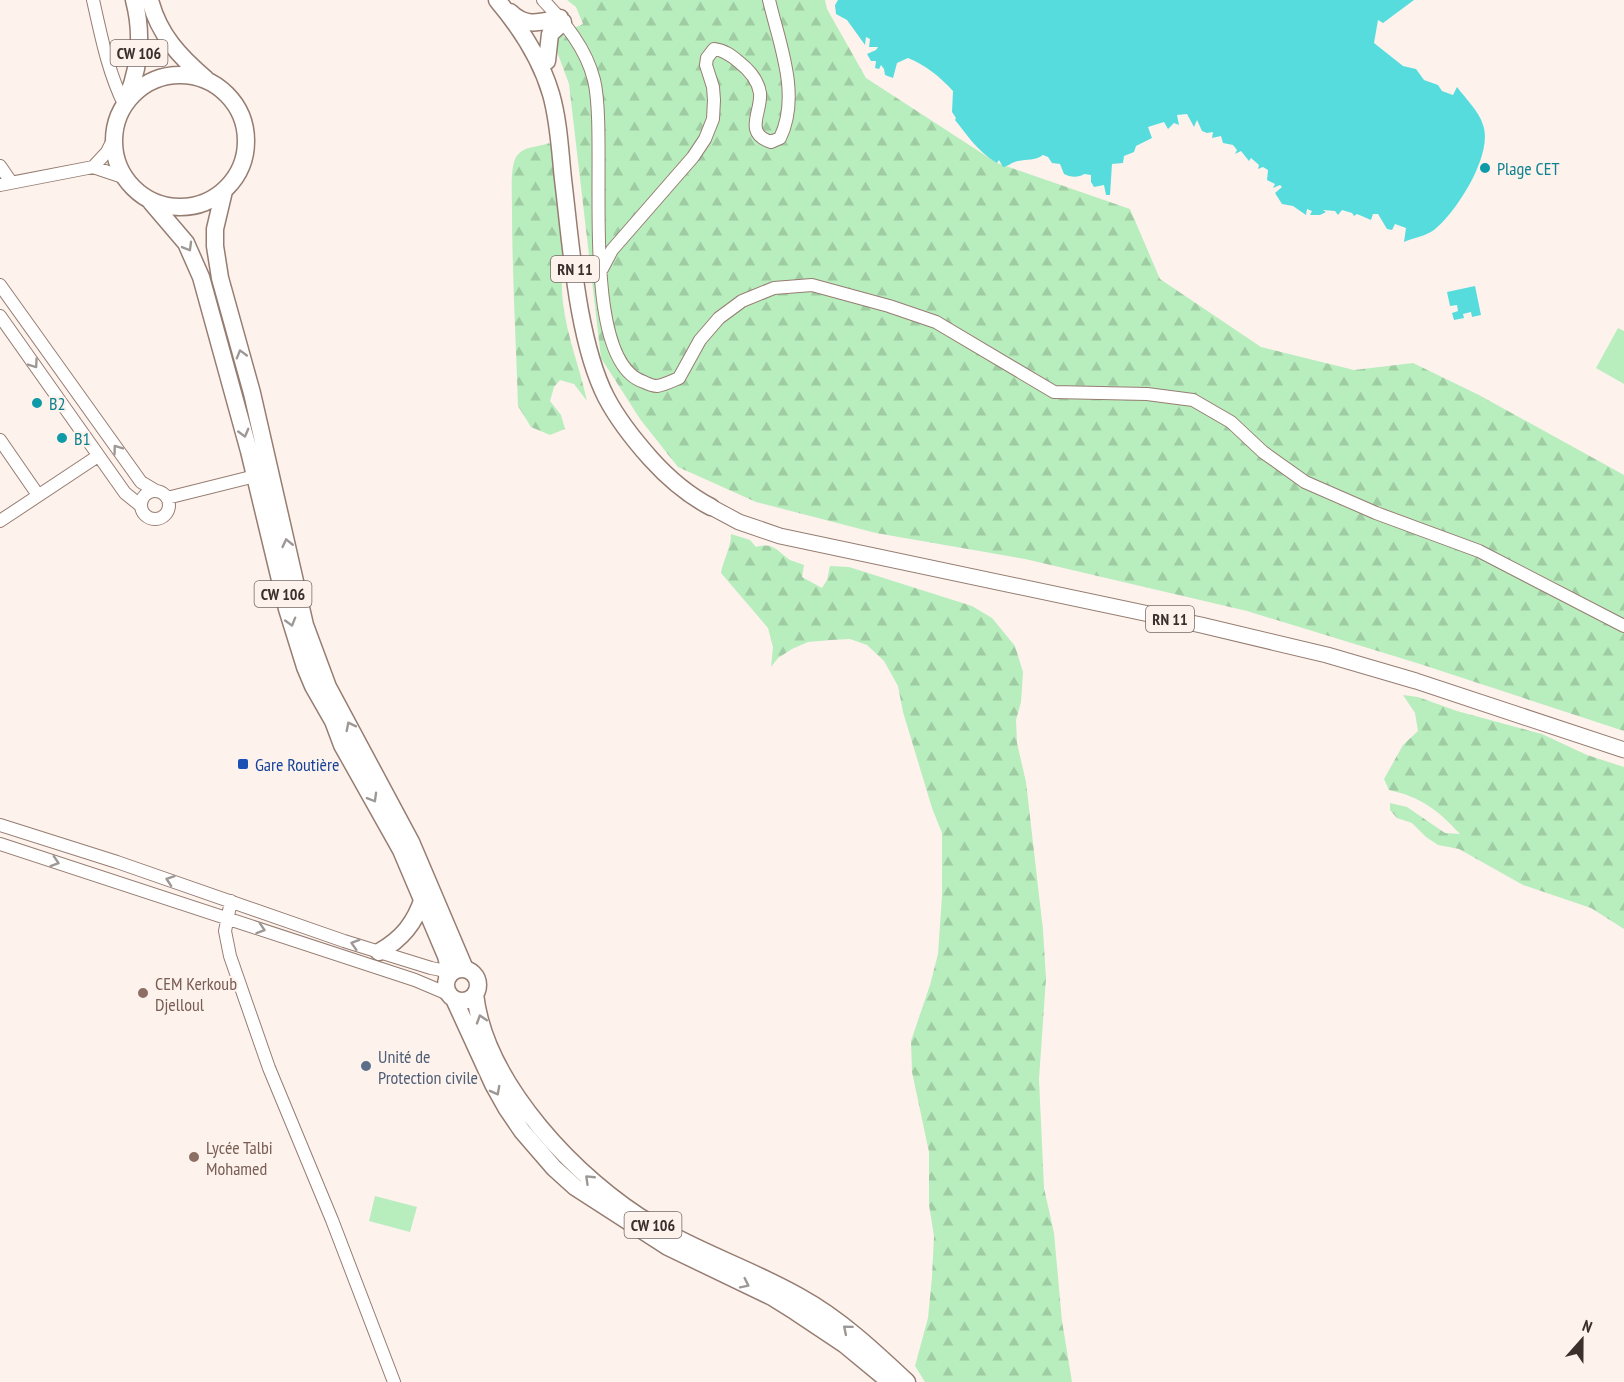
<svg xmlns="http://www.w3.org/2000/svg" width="1624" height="1382" font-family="'PT Sans Narrow',sans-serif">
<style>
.forest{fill:url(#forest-firs)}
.garden{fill:#b8edbe}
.water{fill:#57dcde}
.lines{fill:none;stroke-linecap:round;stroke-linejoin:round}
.minor-casing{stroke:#967d71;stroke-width:14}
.major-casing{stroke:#967d71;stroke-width:17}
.highway-casing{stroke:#967d71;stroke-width:19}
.minor{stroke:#fff;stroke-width:12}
.major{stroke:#fff;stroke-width:15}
.highway{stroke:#fff;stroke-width:16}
.oneway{stroke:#9d9895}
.culture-dot{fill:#0f9aa8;stroke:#fef2ed;stroke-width:2}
.transit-dot{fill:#1a4fb4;stroke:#fef2ed;stroke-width:2}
.education-dot{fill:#8d6e63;stroke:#fef2ed;stroke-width:2}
.service-dot{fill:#5c6f8a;stroke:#fef2ed;stroke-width:2}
.labels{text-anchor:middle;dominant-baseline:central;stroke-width:4.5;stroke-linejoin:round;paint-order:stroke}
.shield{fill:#fef2ed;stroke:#766a65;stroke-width:1.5}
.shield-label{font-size:16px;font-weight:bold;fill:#3b302b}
.culture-label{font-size:18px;fill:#0d838f;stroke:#fef2ed;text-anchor:start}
.transit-label{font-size:18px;fill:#164399;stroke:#fef2ed;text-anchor:start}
.education-label{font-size:18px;fill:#785e54;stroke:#fef2ed;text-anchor:start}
.service-label{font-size:18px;fill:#4e5e75;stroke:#fef2ed;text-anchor:start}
</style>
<defs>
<pattern id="forest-firs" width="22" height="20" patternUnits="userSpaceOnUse" patternTransform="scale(1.5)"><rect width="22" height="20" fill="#b8edbe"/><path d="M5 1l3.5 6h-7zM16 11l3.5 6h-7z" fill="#9fcca3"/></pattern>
</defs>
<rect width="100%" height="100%" fill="#fef2ed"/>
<!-- forest -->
<path class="forest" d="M567,0H825L827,9L866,78L997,163L1130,209L1160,279L1261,347L1354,370L1413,363L1479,395L1624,475V731L1420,664L1247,611L1025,559L876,533L756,502L678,467L640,419L601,358L569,84L552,38L583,24L576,7Z
M549,143L556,151C554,176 558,199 561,224C564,250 560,277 563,303C567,337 580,368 587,401L574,384L560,380L554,387L550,401L561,415L565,429L550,435L531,427L518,406C516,340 512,274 512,208C512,196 510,167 516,157C524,145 537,148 549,143Z
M731,534L750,540L756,547C774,542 777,551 790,560C794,562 800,563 804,565L802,577L822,588L827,580L830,566L849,567L972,606L992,618L1015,646L1023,672L1021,702L1016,720L1017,743L1026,782L1043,930L1046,978L1039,1079L1044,1188L1054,1233L1062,1321L1072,1382H925L915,1366L928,1318L932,1277L934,1236L929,1205V1152L912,1072L911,1041L930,985L938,954L942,896V833L932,808L903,712L898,686L884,661L867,645L850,639L831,640L808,642L792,649L778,658L771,667L773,647L768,628L721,573C723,560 731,548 731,534Z
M1403,695L1418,697L1457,711L1542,734L1587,755L1624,767V929L1591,908L1523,885L1459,849L1438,845L1426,837L1412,823L1397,818L1390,810V803L1407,807L1445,833L1460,834C1438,810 1421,797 1389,790L1384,779L1403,745L1418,731L1415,713Z"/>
<!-- garden -->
<path class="garden" d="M1618,328L1624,331V384L1596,368Z
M375,1196L417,1207L410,1232L369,1221Z"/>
<!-- water -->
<path class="water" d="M838,0H1414L1383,23L1378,20L1374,43L1403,66L1416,69L1424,80L1438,85L1442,91L1453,95L1457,87C1465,98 1479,111 1483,125C1494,154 1456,213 1434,230C1426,236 1413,238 1404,242L1406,228L1395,224L1392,230L1387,229L1378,214H1373L1371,220L1357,214L1354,216L1352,213L1342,210L1338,215L1335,211L1323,210L1326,212L1320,215H1310L1312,211L1307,209L1306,215L1293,206L1282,204L1275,193L1282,187L1280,185L1273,188L1275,184L1267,180L1268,170L1263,167L1258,169L1259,165L1251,158L1249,161L1241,151L1235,154L1237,150L1233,145L1223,143L1221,136L1212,138L1213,132L1207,133L1202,131L1197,120L1194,127L1187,114L1177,115L1179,125L1174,123L1168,129L1164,122L1148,127L1152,138L1136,146L1134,152L1124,156L1123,163L1112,164L1110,195H1106L1104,185L1094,187L1091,182V175L1084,174C1079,178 1069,177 1064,174L1060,164L1052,163L1048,157L1043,155C1034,161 1028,159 1018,161C1012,162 1009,166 1003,167L999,160L997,163C977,151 969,137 955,120L956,118L952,112L953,91C939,76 927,66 908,58L897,63L893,78L885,75L884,69L881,65L879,69L875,68L876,61H871L867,54L876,50L878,47H869L870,39L866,37L865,45L847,20L836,14L835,5Z
M1475,286L1481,315L1472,317L1471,312L1463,314L1464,318L1454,320L1452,313L1458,311L1457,305L1450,306L1447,292Z"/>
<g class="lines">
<!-- minor casing -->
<g class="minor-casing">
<path id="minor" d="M93,0C101,35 108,72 124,104
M543,0C565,23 586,48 594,80C609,140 576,361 644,382C648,384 653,386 657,386C664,385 672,381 679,378L700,340L719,318L742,301L774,288L812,285L889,306L936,322L1054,392L1147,394L1193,400L1231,422L1263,452L1305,482L1376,513L1479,551L1624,626
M0,166L11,182
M93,167L107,152L113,140
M0,185L93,167L123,177
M602,269L612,250L693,157L705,139L713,119L714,100L713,87L706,65L707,58L714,49C724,50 731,55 739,62C748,69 758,80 760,93C762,112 743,133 771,142L780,138C801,95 779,43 769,0
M0,285L141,482L156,491
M0,316L125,493L141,506
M0,440L38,495
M141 505a14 14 0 1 1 28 0a14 14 0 1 1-28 0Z
M167,498L255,476
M0,521L98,456
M0,825L117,862L344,941L431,968L451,972
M0,844L415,980L448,994
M231,901L225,931L230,956L269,1068L332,1220L394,1382"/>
</g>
<!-- major casing -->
<g class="major-casing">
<path id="major" d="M711,507L739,522L780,536L1201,625L1327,655L1416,681L1624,750"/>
</g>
<!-- highway casing -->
<g class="highway-casing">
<path id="highway" d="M150,0C159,35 180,57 206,79
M497,0C519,26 541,60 551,94C559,122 560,151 563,179C571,244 577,340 606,397C618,420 634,440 651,459C669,479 688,495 711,507
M510,12C526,28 540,22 560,18
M547,61L550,34L563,22
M114 141a66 66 0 1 1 132 0a66 66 0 1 1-132 0Z
M127,98C140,66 143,34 134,0
M224,191L215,229V246L220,278L252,393L305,625L328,687L411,842L465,969
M151,202L186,243L201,277L249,451L287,609L305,667L313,686L333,721L342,745L401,850L446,956L448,964L447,976
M379,952C402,939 415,923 423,898
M446 985a16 16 0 1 1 32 0a16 16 0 1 1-32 0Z
M475,994C485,1084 578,1181 653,1225C700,1253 753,1270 800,1297C840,1319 874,1351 907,1382
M454,999L493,1084L507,1109L522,1131L554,1168L575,1187L668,1247L772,1297L796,1312L844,1344L890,1382"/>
</g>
<!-- minor -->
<use href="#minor" class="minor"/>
<!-- major -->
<use href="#major" class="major"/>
<!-- highway -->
<use href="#highway" class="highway"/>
</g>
<!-- one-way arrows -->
<defs><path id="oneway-chevron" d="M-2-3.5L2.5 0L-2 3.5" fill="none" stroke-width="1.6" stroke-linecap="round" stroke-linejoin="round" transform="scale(1.5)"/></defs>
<g class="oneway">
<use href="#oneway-chevron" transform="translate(188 247) rotate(60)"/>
<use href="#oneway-chevron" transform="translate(241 354) rotate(-106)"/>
<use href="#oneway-chevron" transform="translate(34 364) rotate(55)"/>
<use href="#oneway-chevron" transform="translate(244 433) rotate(75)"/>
<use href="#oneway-chevron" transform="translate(117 449) rotate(-126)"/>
<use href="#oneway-chevron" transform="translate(287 543) rotate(-103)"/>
<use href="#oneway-chevron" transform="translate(291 622) rotate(74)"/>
<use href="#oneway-chevron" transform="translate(350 726) rotate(-117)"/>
<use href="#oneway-chevron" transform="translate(373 798) rotate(60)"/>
<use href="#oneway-chevron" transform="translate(55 862) rotate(18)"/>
<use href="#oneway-chevron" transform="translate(170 880) rotate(-161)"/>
<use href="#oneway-chevron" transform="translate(261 929) rotate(18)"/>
<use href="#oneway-chevron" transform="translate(355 944) rotate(-163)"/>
<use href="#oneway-chevron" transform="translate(481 1019) rotate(-108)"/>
<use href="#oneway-chevron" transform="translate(496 1091) rotate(62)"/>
<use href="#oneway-chevron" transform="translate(589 1179) rotate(-136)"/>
<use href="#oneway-chevron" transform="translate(745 1284) rotate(26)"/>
<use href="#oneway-chevron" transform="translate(847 1329) rotate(-140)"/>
</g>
<!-- markers -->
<g class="culture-dot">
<circle cx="1485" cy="168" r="6"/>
<circle cx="37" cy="403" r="6"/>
<circle cx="62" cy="438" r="6"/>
</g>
<rect class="transit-dot" x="237" y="758" width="12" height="12" rx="3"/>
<g class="education-dot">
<circle cx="143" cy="993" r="6"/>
<circle cx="194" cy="1157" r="6"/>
</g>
<circle class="service-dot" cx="366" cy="1066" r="6"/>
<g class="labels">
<!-- shield labels -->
<g class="shield">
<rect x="110.5" y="40" width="57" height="26" rx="4.5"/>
<rect x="551" y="256" width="48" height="26" rx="4.5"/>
<rect x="254.5" y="581" width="57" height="26" rx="4.5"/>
<rect x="1146" y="606" width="48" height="26" rx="4.5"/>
<rect x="624.5" y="1212" width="57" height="26" rx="4.5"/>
</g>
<g class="shield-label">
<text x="139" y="53">CW 106</text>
<text x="575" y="269">RN 11</text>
<text x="283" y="594">CW 106</text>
<text x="1170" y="619">RN 11</text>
<text x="653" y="1225">CW 106</text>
</g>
<!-- culture labels -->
<g class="culture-label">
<text x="1497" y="168">Plage CET</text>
<text x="49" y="403">B2</text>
<text x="74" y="438">B1</text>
</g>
<!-- transit labels -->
<g class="transit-label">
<text x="255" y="764">Gare Routière</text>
</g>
<!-- education labels -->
<g class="education-label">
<text x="155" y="983">CEM Kerkoub<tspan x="155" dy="21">Djelloul</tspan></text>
<text x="206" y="1147">Lycée Talbi<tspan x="206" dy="21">Mohamed</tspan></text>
</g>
<!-- service labels -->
<g class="service-label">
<text x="378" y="1056">Unité de<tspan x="378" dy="21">Protection civile</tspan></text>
</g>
</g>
<!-- north arrow -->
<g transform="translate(1582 1340) rotate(21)" stroke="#fef2ed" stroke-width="4.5" paint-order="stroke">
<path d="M0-4.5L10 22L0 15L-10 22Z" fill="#3b302b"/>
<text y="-9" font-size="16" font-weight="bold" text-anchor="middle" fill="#3b302b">N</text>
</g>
</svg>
